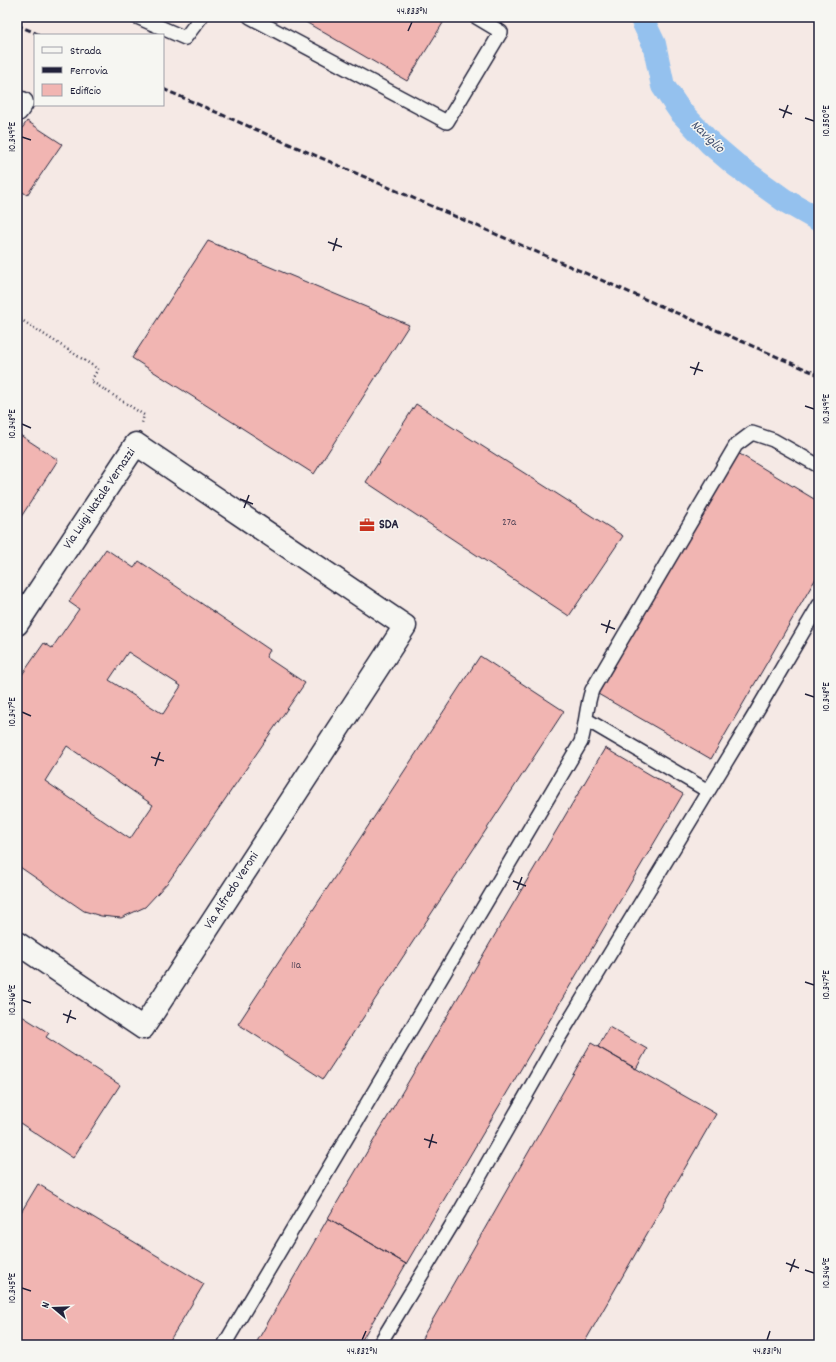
<svg xmlns="http://www.w3.org/2000/svg" width="836" height="1362" font-family="Dekko,sans-serif">
<style>
.lines{fill:none;stroke-linecap:round;stroke-linejoin:round}
.canal{stroke:#94c1ee;stroke-width:24}
.building{fill:#f1b5b2;stroke:#22223b;fill-rule:evenodd}
.lane-casing{stroke:#22223b;stroke-width:16}
.street-casing{stroke:#22223b;stroke-width:25}
.path{stroke:#22223b;stroke-width:2.5;stroke-dasharray:1 3;stroke-linecap:butt}
.lane{stroke:#f6f6f2;stroke-width:13}
.street{stroke:#f6f6f2;stroke-width:22}
.rail{stroke:#22223b;stroke-width:3;stroke-dasharray:6 3;stroke-linecap:butt}
.ticks{fill:none;stroke:#22223b;stroke-width:1.5}
.labels{text-anchor:middle;dominant-baseline:central;stroke-width:3;stroke-linejoin:round;paint-order:stroke}
.number-label{font-size:11px;fill:#564759}
.street-label{font-size:13px;fill:#22223b;stroke:#f6f6f2}
.poi-label{font-size:13px;font-weight:bold;fill:#22223b;stroke:#f6f6f2;text-anchor:start}
.water-label{font-size:14px;font-style:italic;fill:#445271;stroke:#f6f6f2}
.neatline{fill:none;stroke:#22223b;stroke-width:1.5}
.ticks-label{font-size:10px;text-anchor:middle;fill:#22223b}
</style>
<rect width="100%" height="100%" fill="#f5e9e5"/>
<filter id="ink" filterUnits="userSpaceOnUse"><feTurbulence type="fractalNoise" baseFrequency=".025" numOctaves="2"/><feDisplacementMap in="SourceGraphic" scale="8" xChannelSelector="R" yChannelSelector="G"/><feConvolveMatrix kernelMatrix="1 2 1 2 8 2 1 2 1" color-interpolation-filters="sRGB"/></filter>
<g filter="url(#ink)">
<g class="lines">
<!-- canal -->
<path class="canal" d="M641,17L654,44L663,86L680,111L710,143L737,166L784,200L819,220"/>
</g>
<!-- building -->
<path class="building" d="M297,17H432L443,23L407,81Z
M27,121L62,144L27,195L17,188V136Z
M208,241L409,325L314,474L132,358Z
M416,404L623,536L569,616L366,482Z
M17,433L58,460L17,523Z
M738,453L819,502V573L711,759L598,694Z
M106,549L134,568L139,561L270,650L266,657L305,683L169,881L145,907L121,918L101,916L84,911L17,865V682L44,643L52,648L79,609L69,602ZM128,652L181,686L163,714L109,680ZM67,746L153,805L130,839L45,781Z
M480,656L564,711L323,1079L238,1024Z
M605,748L683,794L406,1264L328,1218Z
M17,1013L49,1033L46,1037L120,1085L73,1158L17,1121Z
M609,1027L647,1049L636,1069L598,1047Z
M591,1043L716,1114L583,1345H429L421,1340Z
M38,1184L204,1284L167,1345H17V1219Z
M328,1218L406,1264L359,1345H255Z
M421,1340L429,1345H418Z"/>
<g class="lines">
<!-- lane casing -->
<g class="lane-casing">
<path id="lane" d="M137,17L185,38L201,17
M250,17L447,122L501,32L476,17
M587,720L708,791
M224,1345L581,742C586,725 586,707 592,690L736,445L752,433L773,440L819,466
M379,1345L459,1213L557,1041L755,714L819,605"/>
</g>
<!-- street casing -->
<g class="street-casing">
<path id="street" d="M17,110L22,103
M17,624L136,444L405,626L143,1028L17,943"/>
</g>
<!-- path -->
<path class="path" d="M17,317L98,369L91,381L144,415L142,423"/>
<!-- lane -->
<use href="#lane" class="lane"/>
<!-- street -->
<use href="#street" class="street"/>
<!-- rail -->
<path class="rail" d="M17,25L40,35
M163,89L819,375"/>
</g>
</g>
<!-- ticks -->
<path class="ticks" d="M408,31L412,22M779,109L792,114M783,118L788,105M805,118L814,121M22,137L31,140M328,242L342,247M333,251L337,238M690,367L703,371M694,375L699,362M805,406L814,409M22,424L31,428M240,499L253,504M244,508L249,495M601,624L615,629M606,633L610,620M805,694L814,697M22,712L31,716M151,757L164,761M155,766L160,752M513,881L526,886M517,890L522,877M805,982L814,985M22,1000L31,1003M63,1014L76,1019M67,1023L71,1010M424,1139L437,1143M429,1148L433,1134M786,1263L799,1268M805,1270L814,1273M790,1272L795,1259M22,1288L31,1291M362,1340L366,1331M767,1340L770,1331"/>
<!-- icons -->
<defs>
<g id="office-bare" transform="scale(1.2)"><path d="M-6-3h4V-5.5h4V-3h4V5H-6ZM-1-4.5V-3h2v-1.5ZM-6 0V1H6V0Z" fill="#c8321e" stroke="#f6f6f2" stroke-width="2.5" paint-order="stroke"/></g>
</defs>
<g fill-rule="evenodd">
<use href="#office-bare" x="367" y="525"/>
</g>
<g class="labels">
<!-- number labels -->
<g class="number-label">
<text x="509" y="523">27a</text>
<text x="296" y="966">11a</text>
</g>
<!-- street labels -->
<g class="street-label">
<text transform="translate(100 499) rotate(-56)">Via Luigi Natale Vernazzi</text>
<text transform="translate(232 891) rotate(-57)">Via Alfredo Veroni</text>
</g>
<!-- poi labels -->
<g class="poi-label">
<text x="379" y="525">SDA</text>
</g>
<!-- water labels -->
<g class="water-label">
<text transform="translate(707 137) rotate(44)">Naviglio</text>
</g>
</g>
<!-- margin -->
<rect width="836" height="1362" fill="none" stroke="#f6f6f2" stroke-width="44"/>
<!-- legend -->
<rect x="34" y="34" width="130" height="72" fill="#f6f6f2" stroke="#a1a1a9"/>
<rect x="42" y="47" width="20" height="6" fill="#f6f6f2" stroke="#a1a1a9"/>
<text x="70" y="54" font-size="12" fill="#22223b">Strada</text>
<rect x="42" y="67" width="20" height="6" fill="#22223b" stroke="#a1a1a9"/>
<text x="70" y="74" font-size="12" fill="#22223b">Ferrovia</text>
<rect x="42" y="84" width="20" height="12" fill="#f1b5b2" stroke="#a1a1a9"/>
<text x="70" y="94" font-size="12" fill="#22223b">Edificio</text>
<!-- north arrow -->
<g transform="translate(54 1308) rotate(289)" stroke="#f6f6f2" stroke-width="3" paint-order="stroke">
<path d="M0-3L7 15L0 10L-7 15Z" fill="#22223b"/>
<text y="-6" font-size="11" font-weight="bold" text-anchor="middle" fill="#22223b">N</text>
</g>
<rect x="22" y="22" width="792" height="1318" class="neatline"/>
<g class="ticks-label">
<text x="412" y="14">44.833°N</text>
<text transform="translate(825 121) rotate(-90)" y="4">10.350°E</text>
<text transform="translate(11 137) rotate(-90)" y="4">10.349°E</text>
<text transform="translate(825 409) rotate(-90)" y="4">10.349°E</text>
<text transform="translate(11 424) rotate(-90)" y="4">10.348°E</text>
<text transform="translate(825 697) rotate(-90)" y="4">10.348°E</text>
<text transform="translate(11 712) rotate(-90)" y="4">10.347°E</text>
<text transform="translate(825 985) rotate(-90)" y="4">10.347°E</text>
<text transform="translate(11 1000) rotate(-90)" y="4">10.346°E</text>
<text transform="translate(825 1273) rotate(-90)" y="4">10.346°E</text>
<text transform="translate(11 1288) rotate(-90)" y="4">10.345°E</text>
<text x="362" y="1354">44.832°N</text>
<text x="767" y="1354">44.831°N</text>
</g>
</svg>
